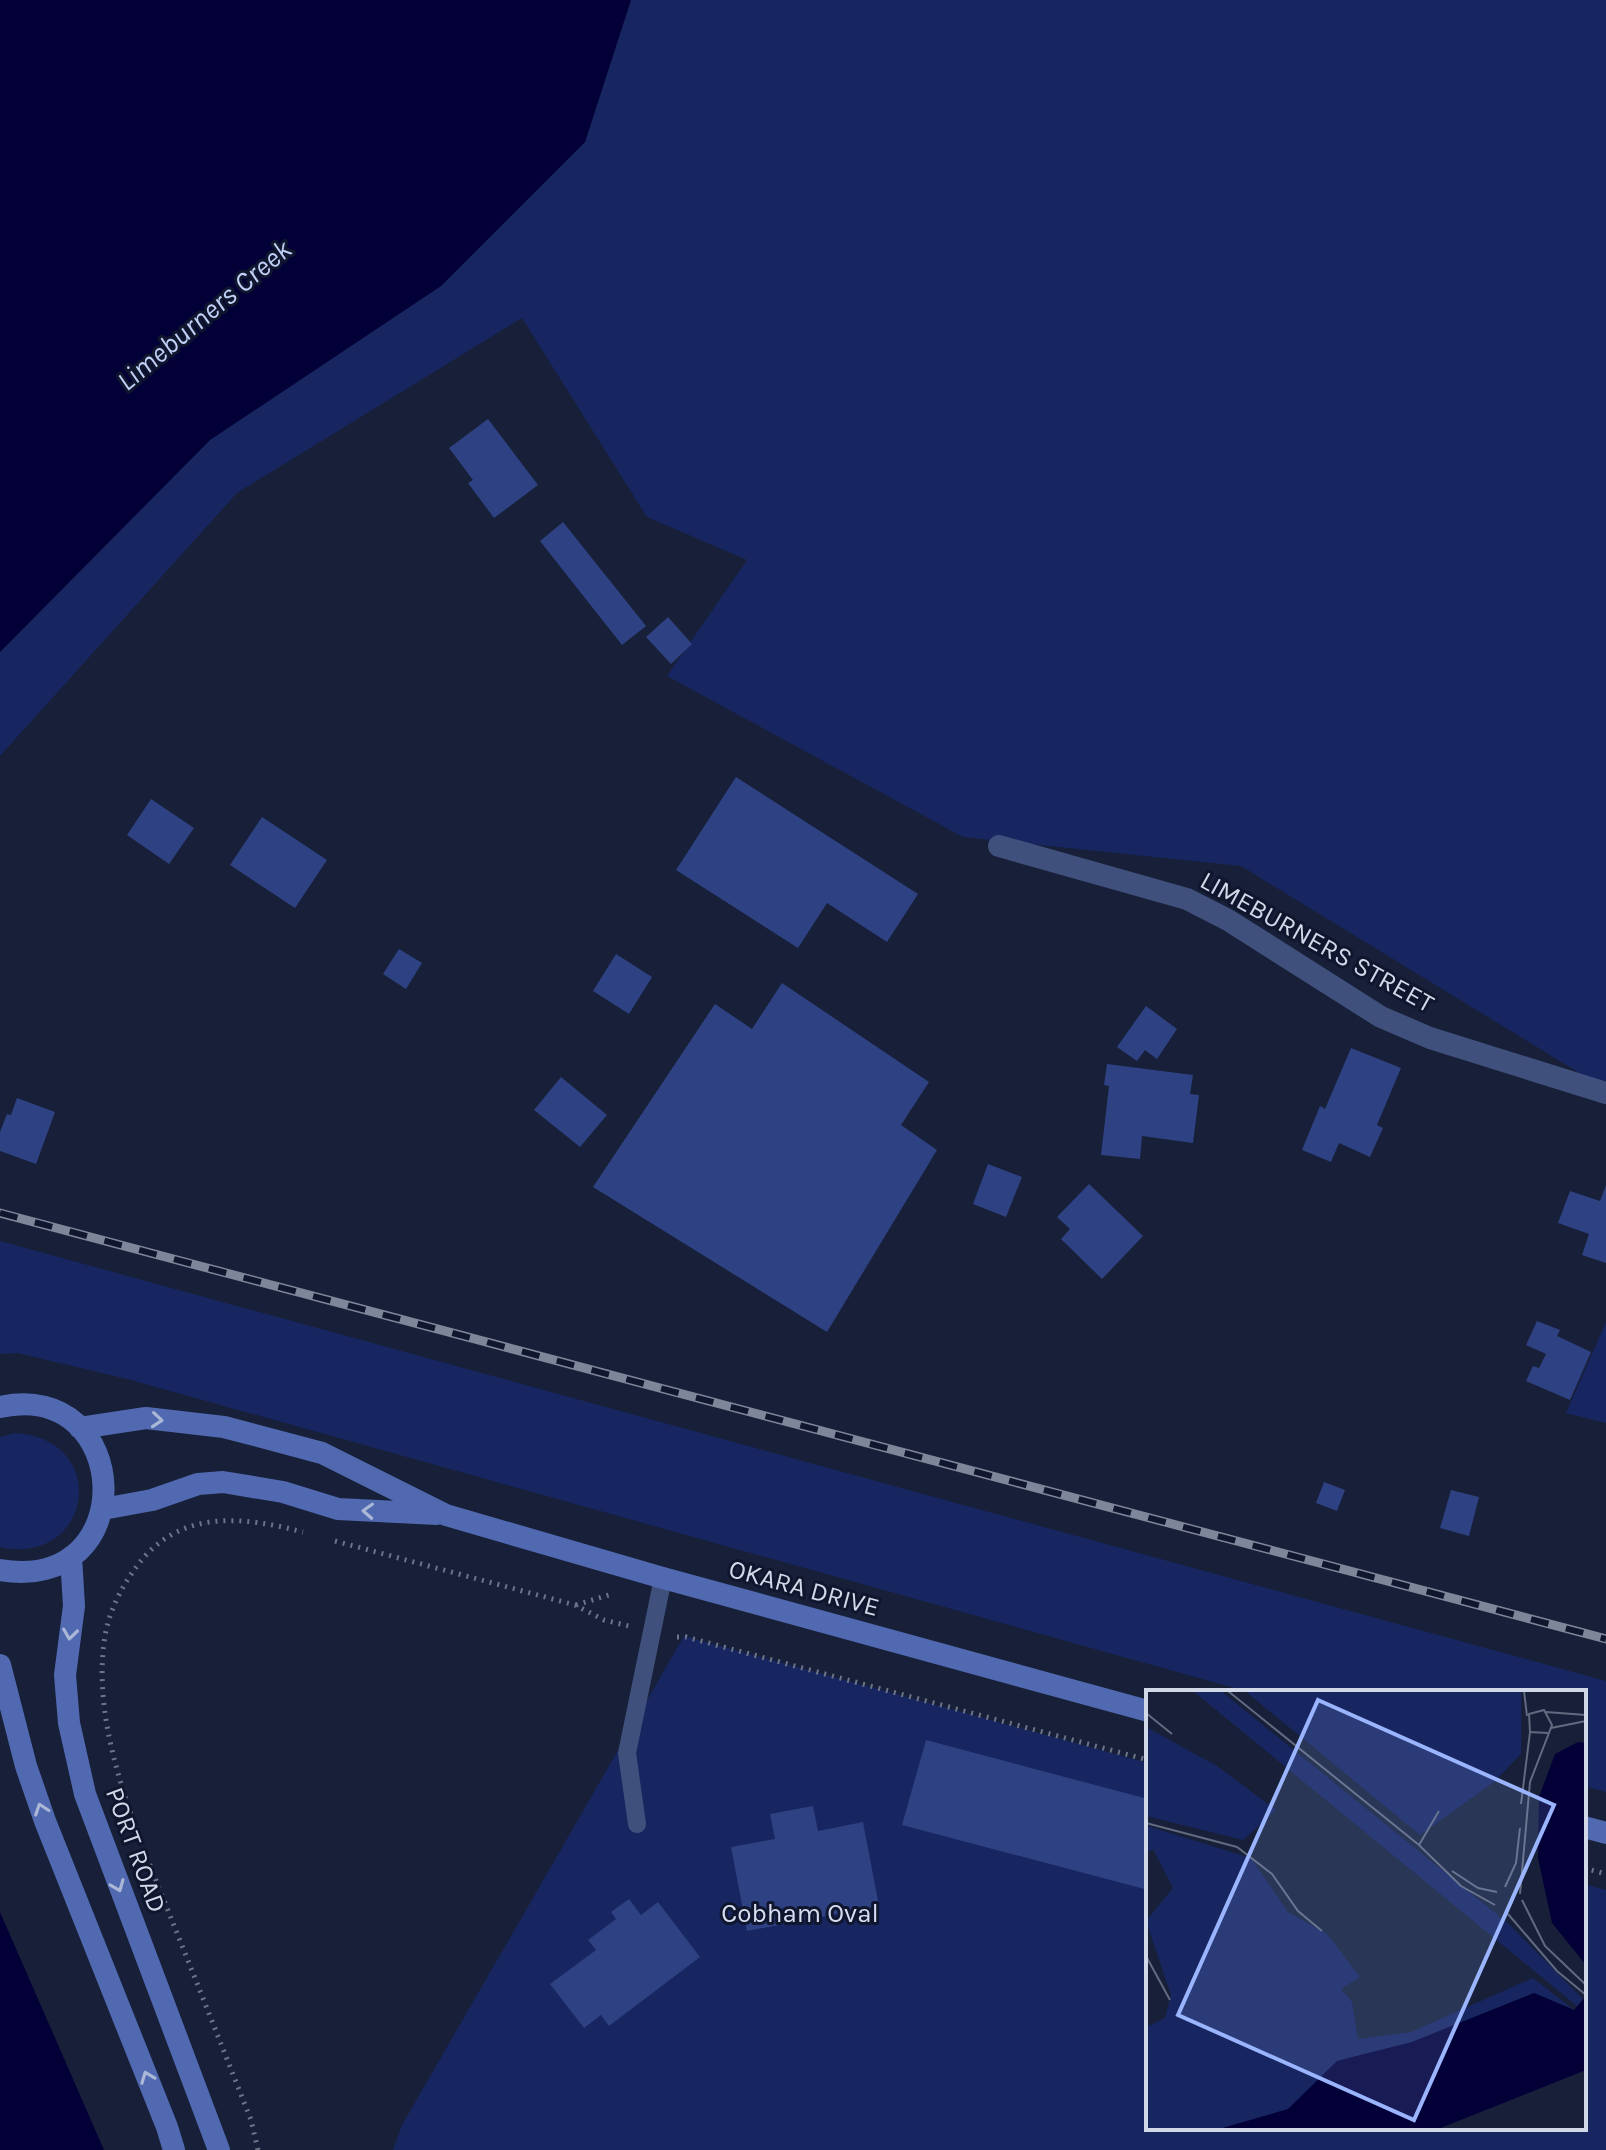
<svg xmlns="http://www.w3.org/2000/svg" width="1606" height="2150" font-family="Karla,sans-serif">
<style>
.green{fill:#172660}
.water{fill:#030038}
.building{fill:#2e4182}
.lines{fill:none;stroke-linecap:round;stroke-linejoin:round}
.path{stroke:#6c7488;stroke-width:5;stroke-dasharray:2 6;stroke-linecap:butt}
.service{stroke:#40507d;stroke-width:18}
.minor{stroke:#40507d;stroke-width:22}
.secondary{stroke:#5069b0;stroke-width:22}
.rail-casing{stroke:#7e869a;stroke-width:9}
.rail{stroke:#0f162e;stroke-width:6;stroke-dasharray:18;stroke-linecap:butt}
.oneway{stroke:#aab7d7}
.labels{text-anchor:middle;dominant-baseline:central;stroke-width:6;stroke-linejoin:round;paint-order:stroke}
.street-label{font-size:26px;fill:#d1d8e8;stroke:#0f162e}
.park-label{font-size:26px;fill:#d7def2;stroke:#0f162e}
.water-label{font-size:28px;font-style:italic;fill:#c0cff6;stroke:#0f162e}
.inset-road{fill:none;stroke:#616a7e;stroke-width:2}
.view{fill:#9ab5fd;fill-opacity:0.15;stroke:#9ab5fd;stroke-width:4}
.inset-edge{fill:none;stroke:#d1d8e8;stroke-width:4}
</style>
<rect width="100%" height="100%" fill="#172038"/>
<!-- green -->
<path class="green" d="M631,0H1606V1081L1591,1080L1241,866L963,837L667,676L747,560L647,517L522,318L237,493L0,756V652L210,440L441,286L585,142Z
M0,1241L1606,1681V1792L1584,1786V1692H1249L131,1380L18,1353L0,1354Z
M1606,1322V1423L1566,1413Z
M15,1433C112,1439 92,1567 0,1547V1437Z
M684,1636L1148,1763V2128H1584V1884L1606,1890V2150H393L402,2125Z"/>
<!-- water -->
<path class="water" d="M0,0H631L585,142L441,286L210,440L0,652Z
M0,1912L104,2150H0Z"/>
<!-- building -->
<path class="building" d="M488,419L538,485L494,518L468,483L473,480L449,448Z
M563,522L646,626L622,645L540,541Z
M668,617L692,644L671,664L646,637Z
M736,777L918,894L887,942L827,903L798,948L676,870Z
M151,799L194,828L169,864L127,835Z
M262,817L327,860L295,908L230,865Z
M399,949L422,963L406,989L383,974Z
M616,954L652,977L629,1014L593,991Z
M782,983L929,1082L901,1125L937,1150L827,1332L593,1187L715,1004L752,1029Z
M1146,1006L1177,1029L1157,1059L1145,1050L1137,1061L1117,1047Z
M1351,1048L1401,1068L1377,1125L1383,1128L1370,1157L1339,1143L1331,1162L1302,1150L1320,1106L1325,1109Z
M1107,1064L1193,1075L1190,1094L1199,1095L1193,1143L1142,1136L1140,1159L1101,1155L1109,1086L1104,1085Z
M561,1077L607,1115L580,1147L534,1110Z
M17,1098L55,1112L36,1164L0,1151V1132L7,1114L11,1115Z
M988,1164L1022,1177L1006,1217L973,1204Z
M1089,1184L1143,1236L1102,1279L1061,1239L1070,1229L1057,1217Z
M1606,1185V1263L1582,1255L1589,1234L1558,1223L1570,1191L1600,1201Z
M1537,1321L1560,1330L1557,1336L1591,1352L1570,1400L1526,1381L1533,1366L1539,1368L1546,1354L1526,1345Z
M1324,1482L1345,1490L1337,1511L1316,1503Z
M1451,1490L1479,1497L1469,1536L1440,1528Z
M926,1740L1148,1799V1890L902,1825Z
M813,1806L818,1831L863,1822L879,1906L747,1931L731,1847L775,1839L770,1814Z
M629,1899L641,1915L658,1902L700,1957L609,2026L601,2015L584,2028L550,1984L596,1950L588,1940L616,1919L611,1912Z"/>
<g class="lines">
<!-- path -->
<path class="path" d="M335,1541L575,1605L604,1620L629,1626
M576,1605L612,1594
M677,1637H686L1148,1760
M1584,1868L1606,1874
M258,2150L251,2120C225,2054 199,1988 173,1923C140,1839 92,1734 104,1643C107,1615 121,1587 137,1566C179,1509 242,1516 303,1532"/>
<!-- service -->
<path class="service" d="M637,1824L627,1753L663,1578"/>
<!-- minor -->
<path class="minor" d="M999,846L1187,899L1228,920L1381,1017L1430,1038L1606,1093"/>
<!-- secondary -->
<path class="secondary" d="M0,1407C133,1378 143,1594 0,1570
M80,1428L146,1418L224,1427L322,1453L446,1515L663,1578L1148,1711
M103,1509L152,1500L198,1484L223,1482L283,1492L338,1509L437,1514
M71,1557L74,1606L65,1675L69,1723L85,1794L219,2150
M0,1665L26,1766L45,1821L167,2127L174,2150
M1584,1827L1606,1833"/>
<!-- rail casing -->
<g class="rail-casing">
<path id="rail" d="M0,1213L1606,1639"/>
</g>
<!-- rail -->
<use href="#rail" class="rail"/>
</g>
<!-- one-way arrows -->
<defs><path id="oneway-chevron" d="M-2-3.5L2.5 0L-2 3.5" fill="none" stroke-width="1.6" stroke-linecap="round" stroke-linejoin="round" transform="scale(2)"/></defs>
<g class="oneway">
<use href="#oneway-chevron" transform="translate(157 1420) rotate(5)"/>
<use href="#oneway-chevron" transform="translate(368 1511) rotate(-177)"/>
<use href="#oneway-chevron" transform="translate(70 1634) rotate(98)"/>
<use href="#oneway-chevron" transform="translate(41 1809) rotate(-109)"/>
<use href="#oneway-chevron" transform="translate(118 1886) rotate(68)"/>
<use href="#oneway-chevron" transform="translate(147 2077) rotate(-111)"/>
</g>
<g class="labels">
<!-- street labels -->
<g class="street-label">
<text transform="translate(1317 942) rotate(29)">LIMEBURNERS STREET</text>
<text transform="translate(804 1588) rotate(15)">OKARA DRIVE</text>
<text transform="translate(136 1850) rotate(70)">PORT ROAD</text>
</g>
<!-- park labels -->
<g class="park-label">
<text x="800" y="1913">Cobham Oval</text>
</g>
<!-- water labels -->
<g class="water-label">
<text transform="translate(204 315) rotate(-40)">Limeburners Creek</text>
</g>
</g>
<!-- overview -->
<g transform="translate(1146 1690)">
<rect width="440" height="440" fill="#172038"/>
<path d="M47,1H75L364,235L437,309L431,316ZM99,1H375V64L348,92L274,145ZM0,37L71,76L130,120L97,150L0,126ZM1,136L105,168L142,222L181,244L214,287L195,299L206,312L212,349L265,342L387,288L428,320L388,303L266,352L191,371L163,439H0V337L19,328L25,305L0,231L27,198L7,159L2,162Z" fill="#172660"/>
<path d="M432,52L440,53V275L406,233L392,168L393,107L409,64ZM388,303L428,320L440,306V380L292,439H73L142,419L191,371L266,352Z" fill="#030038"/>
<path class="inset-road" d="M82,1L273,155L315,196L349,215M378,1L381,26M400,22L440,25M0,23L26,44M405,38L440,31M375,114L384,42M0,133L91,157L126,184L152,221L176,241M273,155L293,121M306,181L332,198L351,202M359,197L370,173L374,138M374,204L384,92L406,35L398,20L383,24L384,42L402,43M376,210L399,256L440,295M362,224L411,281L440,305M0,266L24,310"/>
<path class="view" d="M172,10L408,115L268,430L32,325Z"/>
<rect width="440" height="440" class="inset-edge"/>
</g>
</svg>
